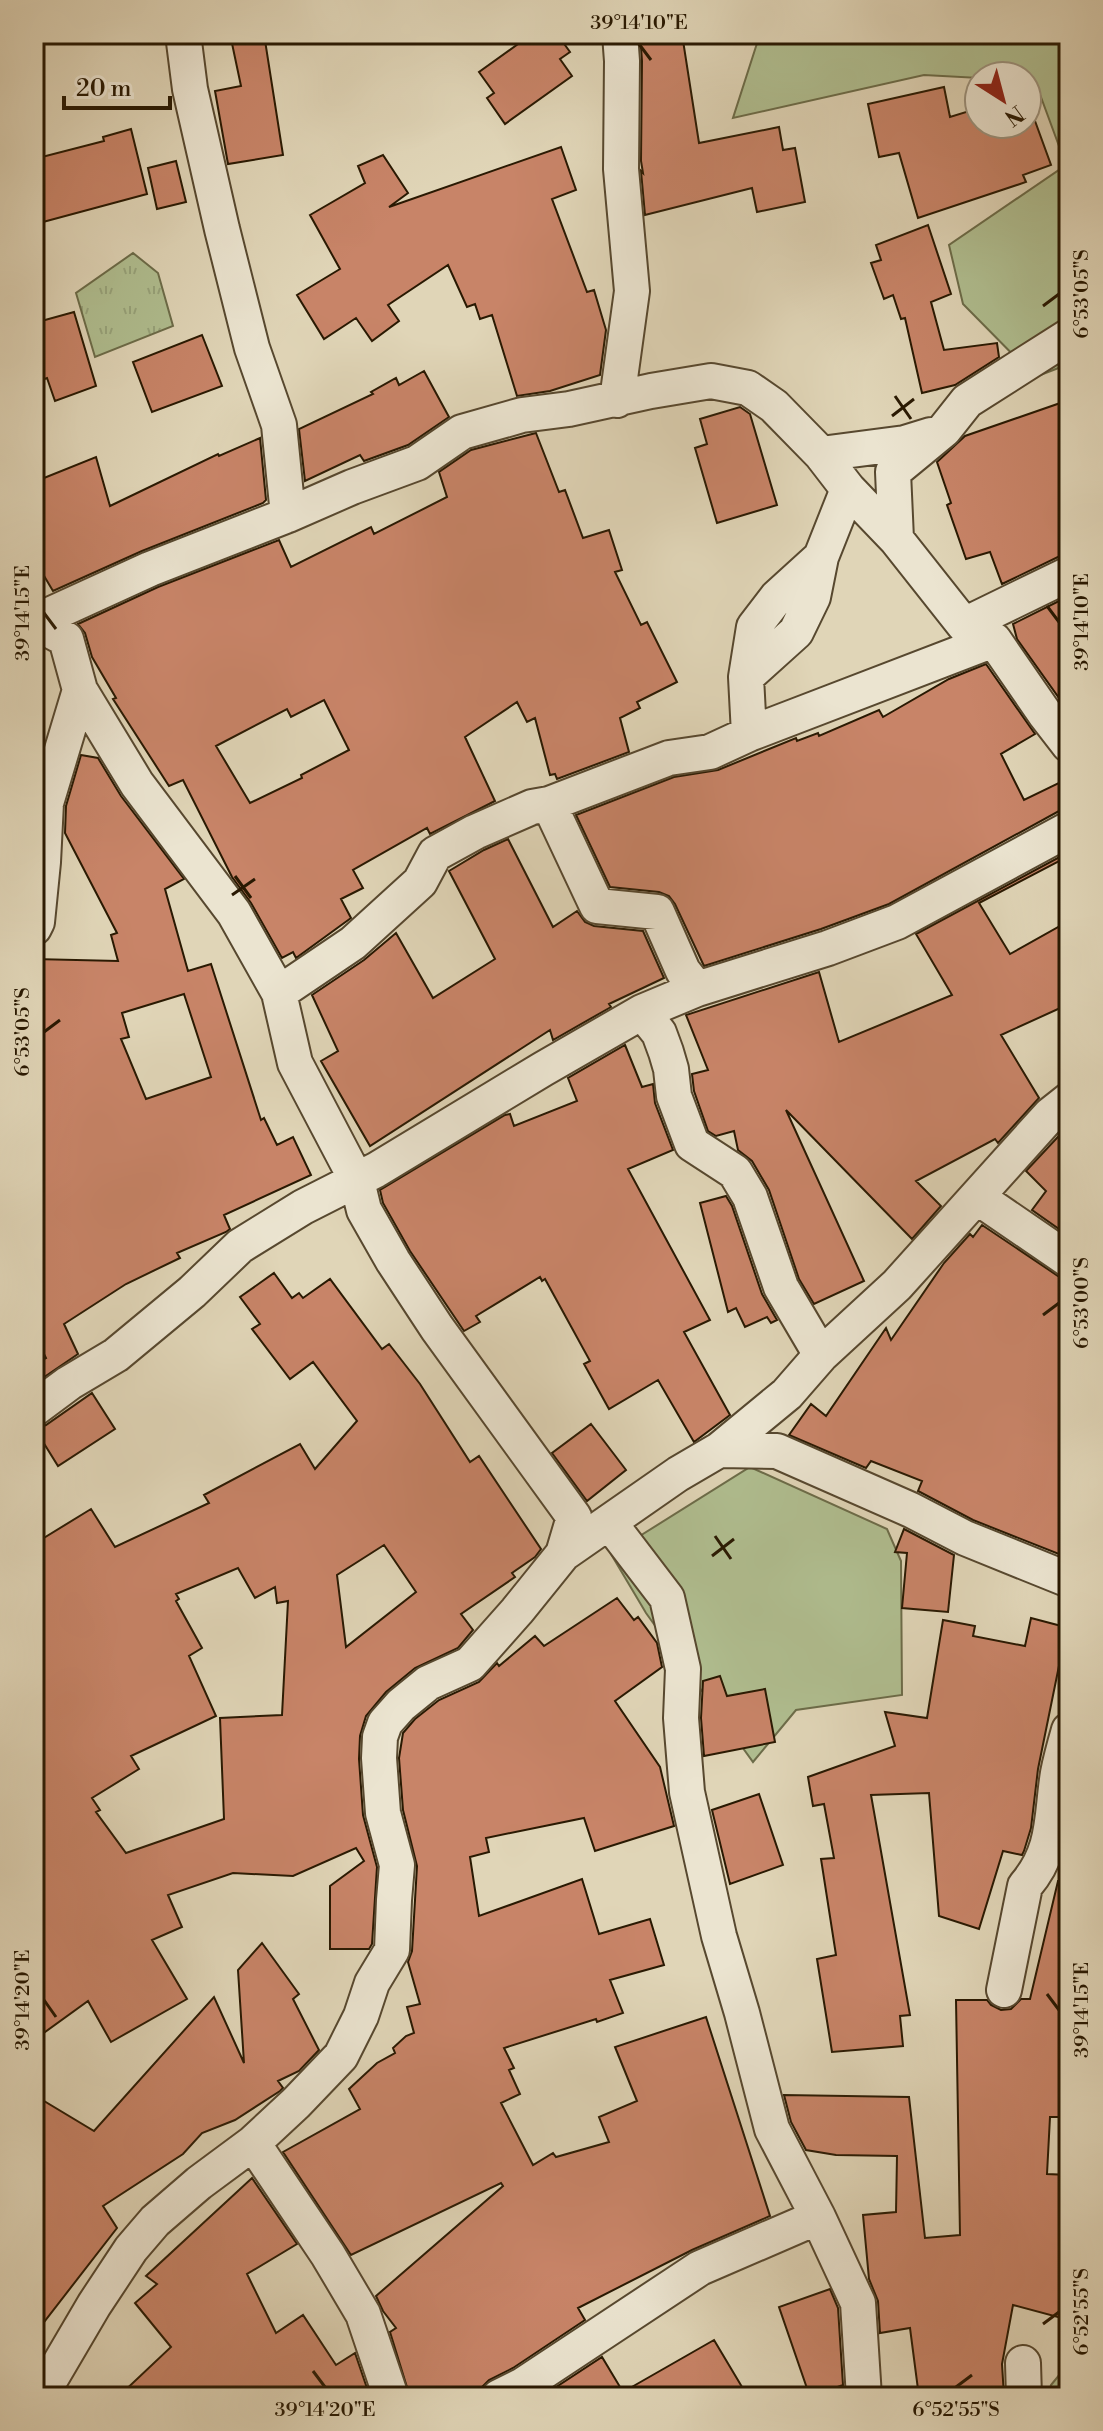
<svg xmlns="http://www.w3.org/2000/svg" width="1103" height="2431" font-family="'Libre Bodoni',serif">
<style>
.grass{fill:url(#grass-tufts);stroke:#6c6c49;stroke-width:2}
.forest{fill:url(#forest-firs);stroke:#6c6c49;stroke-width:2}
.garden{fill:#b0be90;stroke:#6c6c49;stroke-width:2}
.building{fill:#c88468;stroke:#291902;stroke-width:2;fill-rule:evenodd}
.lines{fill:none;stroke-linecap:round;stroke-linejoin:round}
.street-casing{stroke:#57482f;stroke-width:38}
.street{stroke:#ebe4d0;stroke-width:34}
.ticks{fill:none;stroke:#291902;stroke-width:3}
.neatline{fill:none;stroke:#291902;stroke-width:3}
.ticks-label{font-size:20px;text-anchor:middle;fill:#291902}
</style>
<defs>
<pattern id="grass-tufts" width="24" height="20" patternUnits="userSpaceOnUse" patternTransform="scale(2)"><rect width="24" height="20" fill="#b0be90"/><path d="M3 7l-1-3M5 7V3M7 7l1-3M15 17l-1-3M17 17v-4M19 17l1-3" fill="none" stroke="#97a37b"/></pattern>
<pattern id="forest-firs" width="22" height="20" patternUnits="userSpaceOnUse" patternTransform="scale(2)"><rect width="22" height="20" fill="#b0be90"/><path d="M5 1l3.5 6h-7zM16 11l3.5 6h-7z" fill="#97a37b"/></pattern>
</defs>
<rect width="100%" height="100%" fill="#e0d5b7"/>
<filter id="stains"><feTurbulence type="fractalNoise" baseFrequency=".0025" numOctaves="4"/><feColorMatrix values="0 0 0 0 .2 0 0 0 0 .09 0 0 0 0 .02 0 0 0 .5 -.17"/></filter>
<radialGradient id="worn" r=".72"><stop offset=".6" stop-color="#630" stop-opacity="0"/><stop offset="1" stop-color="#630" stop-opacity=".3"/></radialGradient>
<!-- grass -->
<path class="grass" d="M133,253L158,273L173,326L95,357L76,293Z"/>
<!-- forest -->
<path class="forest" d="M1069,2363V2397H1048L1051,2385Z"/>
<!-- garden -->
<path class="garden" d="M760,34H1069V364L1035,377L963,304L949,245L1066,165L1035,81L1027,80V76H979V78L924,75L733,118Z
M750,1467L887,1529L901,1561L902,1695L796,1710L753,1762L646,1613L611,1554Z"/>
<!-- building -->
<path class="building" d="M230,34H264L283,155L228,164L215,91L241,86Z
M532,34H557L570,52L560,59L572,76L505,124L487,98L494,93L479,72Z
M640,34H682L699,143L779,127L783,150L795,148L805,202L757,212L752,188L645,215L641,171L643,173L641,161L642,61Z
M944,87L950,117L979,108V124H1027V99L1051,165L1023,175L1026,182L918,218L899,153L879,157L868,104Z
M131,129L147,194L43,222L34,186V159L104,141L103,137Z
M561,147L576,190L552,199L587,292L594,290L606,330L600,375L550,391L517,396L492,315L480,319L475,304L467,307L448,265L388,305L399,321L372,341L356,318L324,339L297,295L340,269L310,215L365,183L358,166L383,155L408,193L389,207Z
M176,161L186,202L157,209L148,168Z
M928,225L951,294L931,302L944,350L997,343L999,357L955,385L922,393L905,318L901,319L893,295L884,299L871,263L881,260L876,245Z
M74,312L96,386L55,401L47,378L34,383V323Z
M202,335L222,386L152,412L133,362Z
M424,371L449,417L408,445L364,461L360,455L305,481L299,429L373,394L371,392L396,378L399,385Z
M1069,400V554L1060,556L1002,584L990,552L966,559L947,505L951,503L937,462L965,436Z
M740,407L750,414L777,505L717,523L695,448L707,444L700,419Z
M536,433L559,492L565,490L583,538L609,530L622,570L615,572L641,625L647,622L677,682L637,702L640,708L620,718L629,752L557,779L555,774L550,775L535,718L527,722L517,702L465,737L495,801L430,834L427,828L353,870L363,888L341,899L351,918L296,958L293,952L282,958L251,903L232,877L183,780L169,786L113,699L116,698L92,657L85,633L78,624L158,587L279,540L291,567L371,527L374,534L447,497L439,472L471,450ZM324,700L349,750L301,775L302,778L250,803L216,746L287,709L291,717Z
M260,438L266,500L263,503L142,551L53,591L34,559V482L96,457L110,506L218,454L219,456Z
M1067,597L1069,603V712L1017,639L1013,624Z
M986,664L1035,734L1001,754L1024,800L1069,778V809L1059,811L889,904L821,929L704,966L675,904L669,896L659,892L610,887L576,815L674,777L718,770L796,738L797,741L818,733L819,736L879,710L883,717L949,679Z
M81,755L98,758L121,796L184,879L165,889L188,971L211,964L261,1120L264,1118L277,1145L293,1137L311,1175L224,1215L230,1229L226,1232L177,1253L180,1258L126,1284L64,1324L78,1354L34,1384V1364L46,1358L37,1340L34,1342V959L118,961L111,935L117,933L65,833L66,806ZM184,994L211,1077L146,1099L121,1039L129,1037L122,1013Z
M508,839L553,927L577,911L585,922L594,926L643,931L664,978L609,1004L611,1007L553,1040L550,1030L370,1146L321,1061L338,1051L312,995L364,960L396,933L433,998L495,959L449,871L484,850Z
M1069,852V856L979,903L1010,954L1069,921V1004L1001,1035L1039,1098L998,1143L995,1139L916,1181L941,1206L912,1239L786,1110L864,1281L814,1304L799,1279L769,1190L752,1161L738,1150L734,1131L716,1136L708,1131L694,1091L692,1074L708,1070L686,1015L819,972L839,1042L952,995L916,934Z
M625,1045L642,1087L653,1084L655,1103L673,1150L628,1169L710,1320L684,1332L730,1415L694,1442L658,1380L609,1409L584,1364L590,1361L545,1279L542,1281L540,1277L476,1316L480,1322L464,1331L410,1251L383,1203L380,1190L505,1115L510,1114L514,1126L577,1101L568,1078Z
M1069,1125V1236L1032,1210L1046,1191L1026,1171Z
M726,1196L732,1206L762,1294L777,1320L771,1323L767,1317L745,1327L736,1308L728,1312L700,1203Z
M982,1225L1058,1276L1069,1280V1558L973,1520L918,1491L922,1481L871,1461L866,1468L789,1435L811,1404L826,1416L886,1328L891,1340L944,1263L970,1234L973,1237Z
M274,1273L292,1298L299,1293L303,1298L330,1279L382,1349L389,1344L420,1384L470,1462L479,1456L541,1549L535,1557L512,1573L515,1577L461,1614L473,1630L458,1648L415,1668L386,1692L366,1716L360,1736L359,1759L363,1815L377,1867L372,1944L369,1949H330V1886L364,1861L356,1848L293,1876L233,1873L168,1895L182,1927L152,1940L187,1999L111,2042L88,2001L34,2040V1544L91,1509L115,1547L209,1503L204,1495L300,1444L315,1469L357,1421L313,1362L290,1379L252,1329L260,1324L240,1297ZM384,1545L416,1592L346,1647L337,1575ZM238,1568L255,1598L275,1587L277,1603L288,1601L282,1715L220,1718L224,1819L126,1853L96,1812L100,1810L92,1798L139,1769L131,1756L216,1716L189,1656L202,1648L176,1601L179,1599L176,1594Z
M92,1393L115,1429L58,1466L35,1429L46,1425Z
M591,1424L626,1470L587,1501L552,1453Z
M904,1529L954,1555L948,1612L902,1608L907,1553L895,1552Z
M617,1598L634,1620L638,1617L657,1643L662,1667L615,1701L660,1767L674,1826L595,1851L584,1818L486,1838L489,1852L470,1857L479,1916L582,1879L599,1934L650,1919L664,1965L610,1980L623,2013L597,2022L596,2019L504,2048L514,2068L509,2070L520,2094L501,2103L533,2165L553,2153L556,2157L609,2142L599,2117L637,2101L615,2047L706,2017L770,2216L692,2250L578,2308L585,2320L513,2368L489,2380L482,2387L479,2397H410L390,2332L396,2328L383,2311L376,2296L503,2186L501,2183L351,2255L283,2152L360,2109L349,2089L377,2063L395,2053L393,2048L406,2036L414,2033L407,2007L420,2004L408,1962L412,1951L417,1866L403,1810L399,1758L403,1733L415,1719L439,1700L479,1682L497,1663L499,1666L535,1636L544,1646Z
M1031,1618L1069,1628L1063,1656H1061L1038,1769L1031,1828L1024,1851L1022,1855L1003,1851L979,1929L939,1916L929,1793L871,1795L910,2015L900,2016L903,2046L832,2052L817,1959L836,1955L821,1859L834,1858L824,1804L813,1806L808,1777L895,1746L885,1712L927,1718L943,1620L975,1626L973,1636L1025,1646Z
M720,1676L727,1696L765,1689L775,1742L704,1756L701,1718L703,1681Z
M759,1794L783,1865L730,1884L712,1810Z
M1058,1881L1069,1882V2117H1050L1047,2174L1069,2175V2320L1013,2305L1002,2364L1004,2396L919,2397L910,2328L880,2333L878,2301L869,2279L863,2215L896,2212L897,2156L836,2155L806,2150L791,2122L784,2095L909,2097L925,2238L960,2235L956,2000H987L991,2005L1001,2010L1011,2009L1021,1999H1030Z
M262,1943L299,1994L293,1999L319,2050L299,2071L278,2081L283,2088L280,2091L235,2120L202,2133L183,2154L103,2206L117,2228L34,2335V2095L94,2131L214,1997L244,2063L238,1970Z
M252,2178L297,2244L247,2274L276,2333L303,2315L336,2365L355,2353L370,2397H118L171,2347L135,2303L157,2284L146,2276Z
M830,2289L838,2308L843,2385L810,2397L779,2307Z
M714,2340L748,2397H541L602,2357L623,2392Z"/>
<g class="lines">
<!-- street casing -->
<g class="street-casing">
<path id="street" d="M183,34L190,89L222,229L252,348L279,425L288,515
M617,400L632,291L621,169L622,61L620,34
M821,454L905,443L931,435
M896,539L893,472L944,430L967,401L1069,336
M34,622L150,569L288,515L352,487L417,463L462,432L522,415L569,409L651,391L711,381L748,388L774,406L821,454L848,489L896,539L964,625L994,640L1045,714L1069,745
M34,622L66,639L80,690L137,784L234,913L279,993L295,1063L357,1181L364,1210L393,1261L437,1328L574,1517L563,1554
M964,625L1069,574
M746,677L796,632L813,597L821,557
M749,734L746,677L754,627L777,597L821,557L848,489
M549,804L597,906L657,912L683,971L697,989
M34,928L37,922L43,862L46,803L80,690
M279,993L353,943L420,882L435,854L475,832L532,807L549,804L669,758L710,752L749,734L994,640
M642,1012L659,1033L666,1052L671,1069L674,1096L692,1144L735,1172L750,1197L781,1287L821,1355
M977,1197L1069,1260
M34,1409L69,1383L116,1355L192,1292L240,1246L303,1207L376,1170L543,1069L642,1012L697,989L828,948L897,922L1069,829
M719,1450L777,1451L911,1510L965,1538L1069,1580
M609,1522L667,1598L683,1669L681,1718L687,1792L719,1936L742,2013L772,2129L818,2217L858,2303L864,2397
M1004,1990L1025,1886C1056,1850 1051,1816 1058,1773C1061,1758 1065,1744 1069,1730
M253,2143L328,2255L363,2314L391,2397
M1023,2363L1024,2397
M40,2397L94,2305L131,2249L155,2221L199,2183L253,2143L296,2103L341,2056L361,2016L372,1983L392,1950L394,1900L397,1865L383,1813L379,1758L380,1737L385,1723L401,1705L428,1683L470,1664L517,1611L563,1554L678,1474L719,1450L787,1394L821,1355L897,1285L1050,1115L1069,1100
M499,2397L523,2385L700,2268L818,2217"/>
</g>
<!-- street -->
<use href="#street" class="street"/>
</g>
<!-- ticks -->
<path class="ticks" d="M639,44L651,60M1043,306L1059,294M895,396L911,419M892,416L914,399M1047,606L1059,622M44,613L56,629M235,876L251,898M232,895L255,879M44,1032L60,1020M1043,1315L1059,1303M715,1536L731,1559M712,1556L734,1539M1047,1994L1059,2010M44,2000L56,2017M1043,2324L1059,2312M313,2371L325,2387M956,2387L972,2375"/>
<!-- margin -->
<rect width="1103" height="2431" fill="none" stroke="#e0d5b7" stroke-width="88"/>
<!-- north arrow -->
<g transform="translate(1003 100) rotate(144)"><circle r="38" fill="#ebe4d0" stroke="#9d937e" stroke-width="2"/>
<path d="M0-6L14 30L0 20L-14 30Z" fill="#8f2418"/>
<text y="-12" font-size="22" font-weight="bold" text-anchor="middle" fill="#291902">N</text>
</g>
<!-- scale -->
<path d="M64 96v12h106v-12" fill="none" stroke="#291902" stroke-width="4"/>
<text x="76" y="96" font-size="24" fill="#291902" stroke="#ebe4d0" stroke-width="6" paint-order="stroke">20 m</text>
<rect x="44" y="44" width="1015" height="2343" class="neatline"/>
<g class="ticks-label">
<text x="639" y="29">39°14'10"E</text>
<text transform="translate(1081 294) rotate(-90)" y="7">6°53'05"S</text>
<text transform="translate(22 613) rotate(-90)" y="7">39°14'15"E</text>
<text transform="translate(1081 622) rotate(-90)" y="7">39°14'10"E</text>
<text transform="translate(22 1032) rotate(-90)" y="7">6°53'05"S</text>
<text transform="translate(1081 1303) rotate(-90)" y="7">6°53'00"S</text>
<text transform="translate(22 2000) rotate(-90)" y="7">39°14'20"E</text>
<text transform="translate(1081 2010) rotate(-90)" y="7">39°14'15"E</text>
<text transform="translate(1081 2312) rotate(-90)" y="7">6°52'55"S</text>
<text x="325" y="2416">39°14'20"E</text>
<text x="956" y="2416">6°52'55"S</text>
</g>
<rect width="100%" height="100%" filter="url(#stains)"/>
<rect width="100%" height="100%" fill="url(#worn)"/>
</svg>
